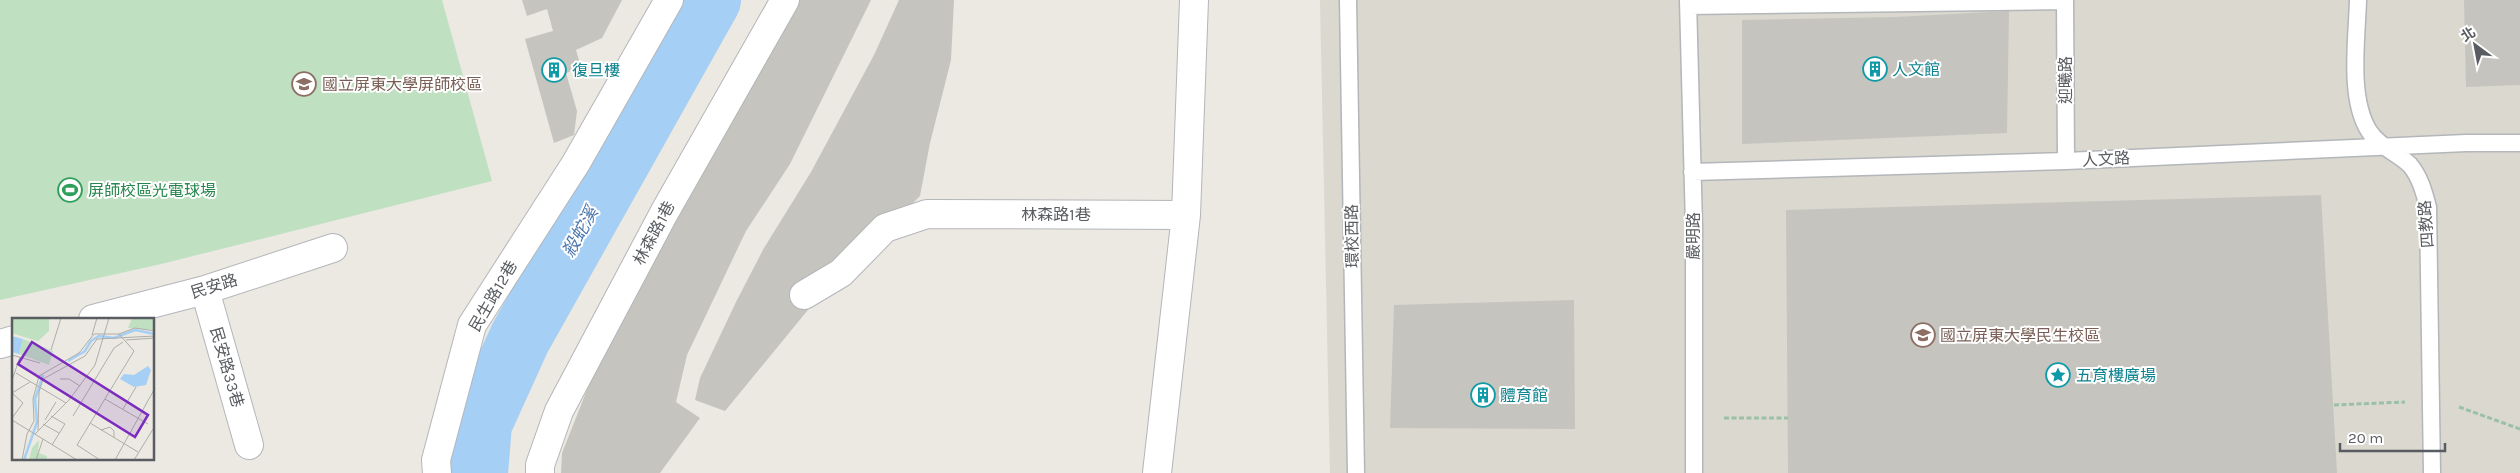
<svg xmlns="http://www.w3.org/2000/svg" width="2520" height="473" font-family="Karla,'Noto Sans TC',sans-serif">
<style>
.education{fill:#dad8cf}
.green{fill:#bfe0c1}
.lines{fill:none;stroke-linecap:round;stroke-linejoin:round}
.river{stroke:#a6cff5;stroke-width:62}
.building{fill:#c6c4be}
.service-casing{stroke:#b3b6ba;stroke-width:19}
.minor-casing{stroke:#b3b6ba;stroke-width:30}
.path{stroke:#9ac0a6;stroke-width:3;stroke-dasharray:5 2.5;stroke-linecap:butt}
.service{stroke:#fff;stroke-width:16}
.minor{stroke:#fff;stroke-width:28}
.labels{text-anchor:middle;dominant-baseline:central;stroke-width:4;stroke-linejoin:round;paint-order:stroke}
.culture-label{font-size:16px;fill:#0d838f;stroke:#fff;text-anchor:start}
.street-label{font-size:16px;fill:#595c60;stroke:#fff}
.education-label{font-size:16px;fill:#785e54;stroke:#fff;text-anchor:start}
.leisure-label{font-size:16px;fill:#27864d;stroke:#fff;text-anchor:start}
.water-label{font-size:18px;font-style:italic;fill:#4a76ac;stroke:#fff}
.inset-river{fill:none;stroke:#a6cff5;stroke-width:2.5}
.inset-road{fill:none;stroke:#adada9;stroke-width:1}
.view{fill:#7b2cbf;fill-opacity:0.15;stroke:#7b2cbf;stroke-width:2.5}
.inset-edge{fill:none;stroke:#595c60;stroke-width:2.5}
</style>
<rect width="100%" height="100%" fill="#ebe9e1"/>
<!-- education -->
<path class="education" d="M1320,0H2520V473H1330Z"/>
<!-- green -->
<path class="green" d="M0,0H442L492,181L161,264L0,300Z"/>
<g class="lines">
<!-- river -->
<path class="river" d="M477,473L481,424L520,338L710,0"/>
</g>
<!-- building -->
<path class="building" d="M522,0H622L602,38L576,50L581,67L566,73L577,111L574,135L554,143L525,39L553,31L547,9L527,16Z
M798,0H871L790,164L746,231L687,355L676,402L700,418L660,473H561L562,453L608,337Z
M899,0H954L951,60L930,143L920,196L821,294L725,411L695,400L700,378L736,302L764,248L811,172L874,55Z
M2464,0H2520V85L2466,87Z
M2009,11L2007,133L1742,144V20L1896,17Z
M2321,195L2337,473H1788L1786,210Z
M1574,300L1575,429L1390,428L1394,305Z"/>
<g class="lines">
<!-- service casing -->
<g class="service-casing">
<path id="service" d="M1348,0L1356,473
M1688,0L1694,226V473
M2065,0L2066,161
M2358,0C2357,38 2348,98 2369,131C2379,147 2398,153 2410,165C2420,177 2424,192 2428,207L2432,473
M1688,6L2065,1
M1692,172L2066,161L2466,143H2520"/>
</g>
<!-- minor casing -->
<g class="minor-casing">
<path id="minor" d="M205,290L249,445
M804,295L841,273L885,228L927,214L1186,215
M93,319L205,290L333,248
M0,344L14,340
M437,473L436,460L472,325L576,163L669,0
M540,473V465L559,411L664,213L785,0
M1157,473L1186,215L1194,0"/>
</g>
<!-- path -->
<path class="path" d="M2334,405L2405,402
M2459,407L2520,429
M1724,418H1788"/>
<!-- service -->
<use href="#service" class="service"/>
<!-- minor -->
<use href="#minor" class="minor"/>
</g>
<!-- icons -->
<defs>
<g id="building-ring" transform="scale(1.25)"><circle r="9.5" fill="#fff" stroke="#0f9aa8" stroke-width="1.5"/><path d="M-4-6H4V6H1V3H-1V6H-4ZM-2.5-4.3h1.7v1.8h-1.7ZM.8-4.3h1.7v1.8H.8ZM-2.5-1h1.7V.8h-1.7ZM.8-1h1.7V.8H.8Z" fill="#0f9aa8"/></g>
<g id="university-ring" transform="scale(1.25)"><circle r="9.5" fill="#fff" stroke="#8d6e63" stroke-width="1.5"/><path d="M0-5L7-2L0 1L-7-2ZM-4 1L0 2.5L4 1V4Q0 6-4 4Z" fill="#8d6e63"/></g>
<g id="stadium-ring" transform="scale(1.25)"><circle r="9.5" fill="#fff" stroke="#2e9e5b" stroke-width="1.5"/><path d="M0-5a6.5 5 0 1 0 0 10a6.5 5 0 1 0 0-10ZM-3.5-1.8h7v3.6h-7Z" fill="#2e9e5b"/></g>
<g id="sight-ring" transform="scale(1.25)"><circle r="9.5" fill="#fff" stroke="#0f9aa8" stroke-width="1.5"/><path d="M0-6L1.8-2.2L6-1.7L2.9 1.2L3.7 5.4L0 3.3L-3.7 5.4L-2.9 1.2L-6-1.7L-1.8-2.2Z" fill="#0f9aa8"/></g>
</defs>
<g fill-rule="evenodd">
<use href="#building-ring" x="1875" y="69"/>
<use href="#building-ring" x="554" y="70"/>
<use href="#university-ring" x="304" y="84"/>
<use href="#stadium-ring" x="70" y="190"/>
<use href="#university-ring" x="1923" y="335"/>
<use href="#sight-ring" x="2058" y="375"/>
<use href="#building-ring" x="1483" y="395"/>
</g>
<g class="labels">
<!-- culture labels -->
<g class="culture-label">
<text x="1892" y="69">人文館</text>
<text x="572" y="70">復旦樓</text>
<text x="2076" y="375">五育樓廣場</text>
<text x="1500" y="395">體育館</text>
</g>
<!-- street labels -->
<g class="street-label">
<text transform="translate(2065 80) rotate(-90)">迎曦路</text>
<text transform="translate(2106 159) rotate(-3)">人文路</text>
<text x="1056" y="214">林森路1巷</text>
<text transform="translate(2426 224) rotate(-94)">四教路</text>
<text transform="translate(654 233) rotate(-62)">林森路1巷</text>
<text transform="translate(1352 236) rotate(-91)">環校西路</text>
<text transform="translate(1693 236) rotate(-90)">嚴明路</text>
<text transform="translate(214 286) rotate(-17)">民安路</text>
<text transform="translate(493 296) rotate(-60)">民生路12巷</text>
<text transform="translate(227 367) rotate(74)">民安路33巷</text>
</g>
<!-- education labels -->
<g class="education-label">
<text x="322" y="84">國立屏東大學屏師校區</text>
<text x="1940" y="335">國立屏東大學民生校區</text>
</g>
<!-- leisure labels -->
<g class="leisure-label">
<text x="88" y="190">屏師校區光電球場</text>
</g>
<!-- water labels -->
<g class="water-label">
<text transform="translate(580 232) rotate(-61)">殺蛇溪</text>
</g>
</g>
<!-- overview -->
<g transform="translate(12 318)">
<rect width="142" height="142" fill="#ebe9e1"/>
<path d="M0,0H37V13L26,23L12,19L0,15ZM120,0H142V12L116,10ZM11,21L41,33L37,47L7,36ZM27,122L26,135L35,138L34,142H17L20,130Z" fill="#bfe0c1"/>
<path d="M0,18L11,21L7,36L0,34ZM136,48L139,52L134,67L122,69L108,61L112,56L122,57Z" fill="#a6cff5"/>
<path class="inset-river" d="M56,43L73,33L79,23L87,18L102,20L123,12L143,16M12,142L25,104L23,81L31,57"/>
<path class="inset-road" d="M80,17L85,0M114,22L143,20M39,32L49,0M0,37L28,45M4,55L54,85M48,61H57L68,68M0,62L8,39M98,73L115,84M0,75L11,85L0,100M0,75L18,64M93,81L136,106M111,91L124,69M39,98L53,106L40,127M61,98L102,30L111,24M0,102L65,142M33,102L44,84M78,105L126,134M31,106L47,115M26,112L27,74L31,61L73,38L85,21L143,18M89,112L98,109L102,113V119M23,116L57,82L83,47L97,0M10,142L15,116L22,103L21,81L27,58L67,35L82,16H107L123,10L143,13M24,142L31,121M88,142L65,127L122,33L107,16M103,142L143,70M122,142L143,108"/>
<path class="view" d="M20,24L136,97L123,119L6,46Z"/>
<rect width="142" height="142" class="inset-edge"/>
</g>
<!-- north arrow -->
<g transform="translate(2475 45) rotate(328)" stroke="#ffffff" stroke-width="4" paint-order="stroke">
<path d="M0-4L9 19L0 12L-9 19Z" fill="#595c60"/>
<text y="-8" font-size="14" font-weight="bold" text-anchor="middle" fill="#595c60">北</text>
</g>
<!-- scale -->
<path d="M2340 443v8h105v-8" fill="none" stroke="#595c60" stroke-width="2.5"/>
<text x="2348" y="443" font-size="15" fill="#595c60" stroke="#ffffff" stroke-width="4" paint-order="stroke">20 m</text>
</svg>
